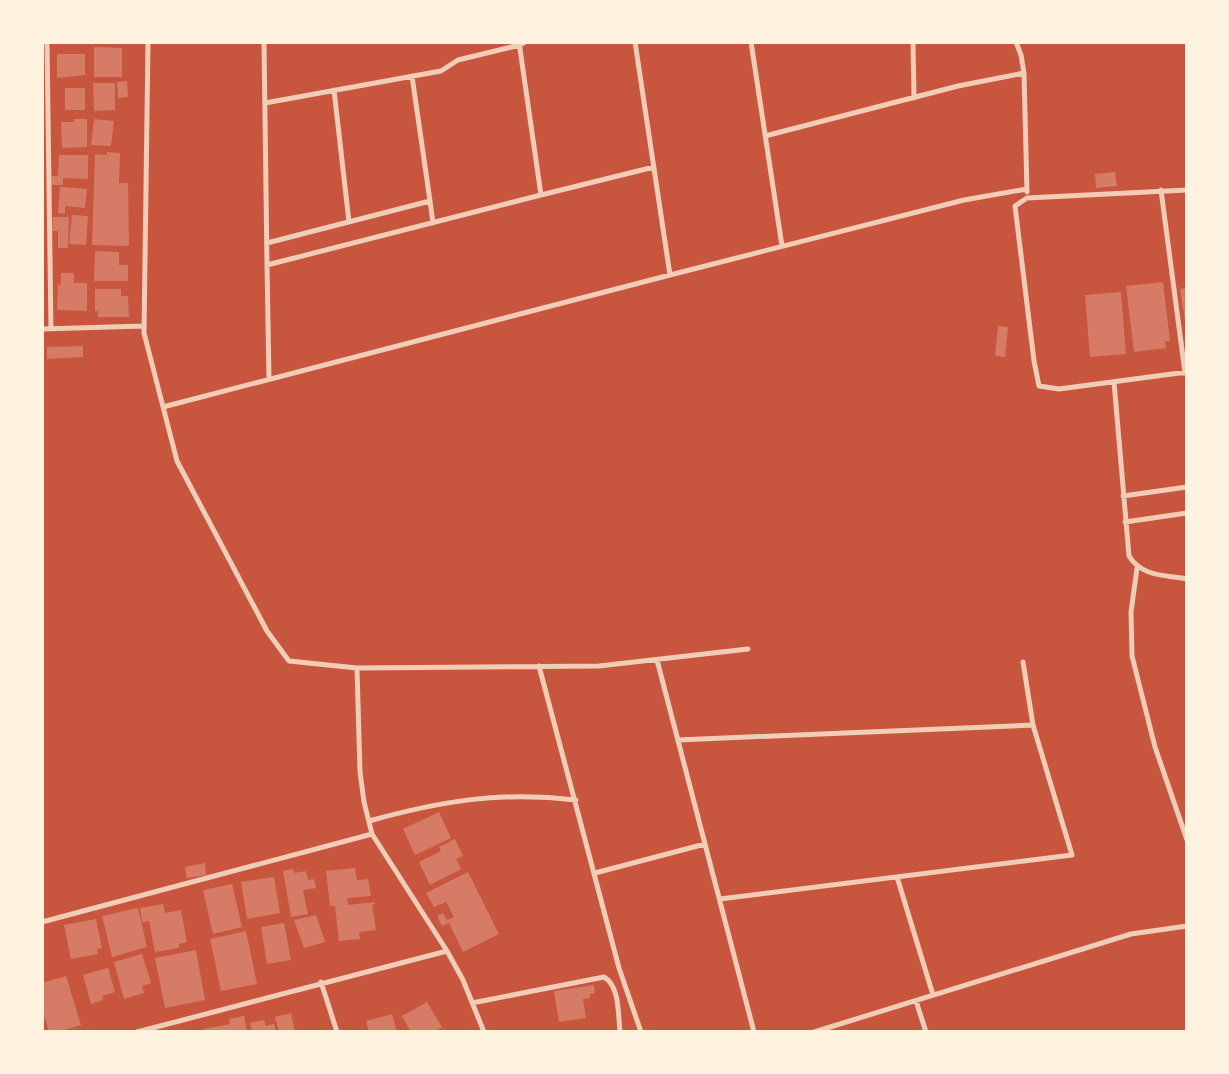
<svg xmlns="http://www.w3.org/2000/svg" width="1229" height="1074" font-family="'Nunito Sans',sans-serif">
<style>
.building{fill:#d67c66}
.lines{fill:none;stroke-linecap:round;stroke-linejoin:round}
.minor{stroke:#f1ccb7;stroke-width:5}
</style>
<rect width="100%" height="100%" fill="#c8553d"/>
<!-- building -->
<path class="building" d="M94,47L122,48V77H94Z
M57,54H85V75L57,78Z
M127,81L128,97L118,98L117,82Z
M93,83H115V110L94,111Z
M65,88H85V110H65Z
M74,119H87V147L62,148L61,122H74Z
M94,119L114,121L111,146L91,145Z
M107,152L120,153L119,183H128L129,246L92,245L95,154L107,155Z
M59,155H88V179L63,178V185H51L52,176H58Z
M1115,172L1117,186L1096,188L1095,174Z
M60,187L87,189L85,208L65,206V214L58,213Z
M72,215L88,216L86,245L69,244Z
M53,217H69L68,248H58V231H52Z
M95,251L119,252V265H128V281H94Z
M61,273H74V283H87V311L57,310L58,284L61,285Z
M1163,282L1170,341H1165L1166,348L1134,352L1126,286Z
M1187,288V320H1185L1180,289Z
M95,289H121V296H128L129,317H98V311H95Z
M1121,292L1126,354L1090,357L1085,295Z
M998,326L1008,327L1005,357L995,356Z
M83,346V357L47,359V347Z
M439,812L451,838L415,855L403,829Z
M455,839L463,856L456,859L461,869L430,885L419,862L441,851L439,847Z
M205,863L206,875L187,878L185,867Z
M355,868L357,880L368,879L371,896L347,898L348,905L375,902V904L372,905L376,930L359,932L360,939L339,941L335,906H330L326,871Z
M293,869L294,873L306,871L308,880L314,879L316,888L303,890L308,914L291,917L283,871Z
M468,872L499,934L463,952L449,923L442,926L437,916L443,913L447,920L454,917L446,902L434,907L426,893Z
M274,877L280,913L247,919L241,882Z
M232,884L242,927L213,934L203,890Z
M163,904L165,913L181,910L187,942L179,944V948L155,952L149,921L142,922L140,908Z
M138,908L147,947L112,957L102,916Z
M316,915L325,942L304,948L294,920Z
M96,919L102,948L97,949L98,954L71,959L64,925Z
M284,923L291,960L267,964L261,927Z
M246,931L257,984L221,991L210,939Z
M196,950L205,1000L165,1008L155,958Z
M142,954L151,983L142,986L144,993L124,999L114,962Z
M108,968L115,992L102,996L103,1000L91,1004L83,975Z
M66,976L81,1025L57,1032H49L42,1008V983Z
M594,985L595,993L590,994V998L583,999L586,1018L559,1022L554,991Z
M427,1002L442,1027L434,1032H411L402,1016Z
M291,1013L295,1032H279L275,1017Z
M392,1014L397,1032H369L366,1021Z
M244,1016L247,1032H204V1029L230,1024L229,1019Z
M264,1020L266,1026L274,1024L276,1032H252L250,1023Z"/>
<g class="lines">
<!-- minor -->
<path class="minor" d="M47,42L51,329
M148,42L144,333L177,461L267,631L289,661L357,668L360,772L364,802L372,834L447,951L463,980L484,1032
M264,42L267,265L541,195L519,42
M635,42L670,275L964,200L1027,189
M751,42L782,246
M913,42L914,98
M1016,42L1021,55L1024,73L1027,192
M334,90L349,222
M265,103L441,71L458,60L520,45L525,42
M765,136L958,86L1024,73
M1161,190L1185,373
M1187,190L1027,198L1015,206L1034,361L1039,386L1059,389L1187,372
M541,195L654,167
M430,201L433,223
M267,243L430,201L412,76
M267,265L269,379
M42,329L144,326
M1114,382L1129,556C1142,577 1165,575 1187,579
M163,407L670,275
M1123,496L1187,487
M1125,522L1187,513
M1137,568L1131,612L1132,656L1155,747L1187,840
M657,660L754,1032
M539,666L619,968L641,1032
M357,668L599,666L748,649
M678,740L1033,725L1023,662
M369,821C441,801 500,791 576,800
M595,873L705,844
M897,877L933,995
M720,899L1072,855L1033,725
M42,922L372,834
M321,982L337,1032
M916,1001L926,1032
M472,1003L604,977C620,986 618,1015 620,1032
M137,1032L447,951
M814,1032L1131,934L1187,926"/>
</g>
<!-- border -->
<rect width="1229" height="1074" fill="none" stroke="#fff3e0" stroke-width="88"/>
</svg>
